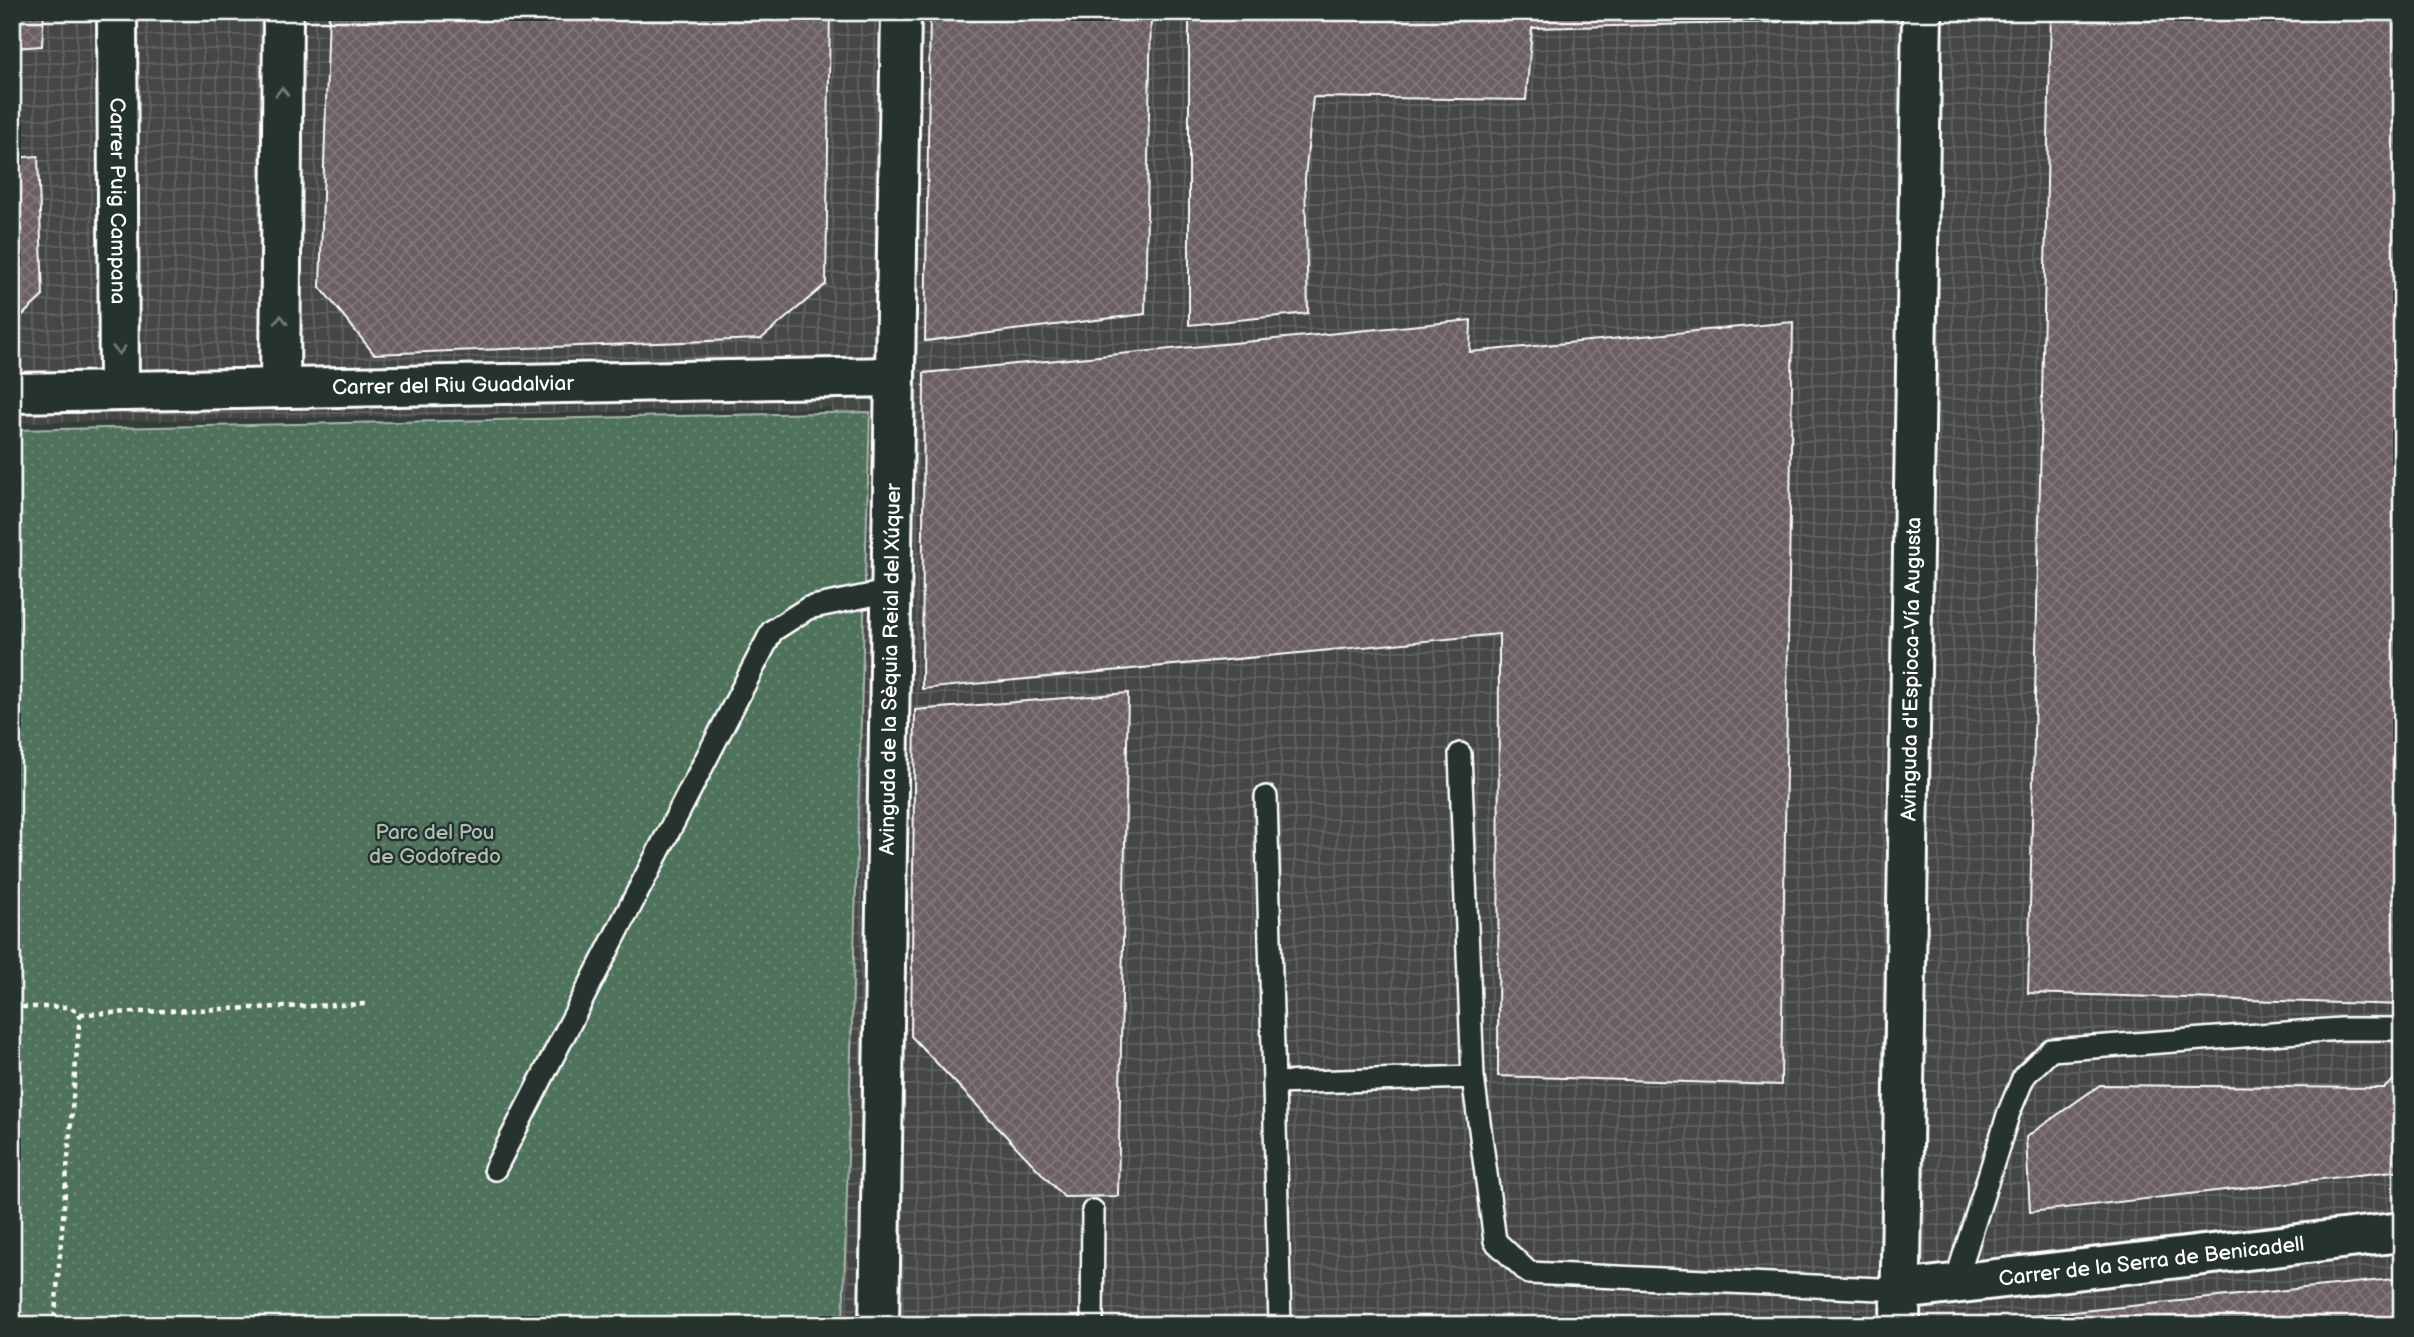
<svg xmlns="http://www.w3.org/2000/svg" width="2414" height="1337" font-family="'Balsamiq Sans',sans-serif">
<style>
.industrial{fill:url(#industrial-grid)}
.green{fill:url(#green-dots);stroke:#a8b8ae;stroke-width:2}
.building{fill:url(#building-cross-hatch);stroke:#fff;stroke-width:2}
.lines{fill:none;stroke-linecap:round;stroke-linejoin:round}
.service-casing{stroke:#fff;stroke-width:26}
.minor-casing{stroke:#fff;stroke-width:44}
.tertiary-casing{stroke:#fff;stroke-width:44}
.path{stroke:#fff;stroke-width:4.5;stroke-dasharray:5 5;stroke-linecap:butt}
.service{stroke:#26332d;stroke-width:21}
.minor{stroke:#26332d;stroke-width:38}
.tertiary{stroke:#26332d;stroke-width:38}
.oneway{stroke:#727a76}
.labels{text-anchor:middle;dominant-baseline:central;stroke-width:5;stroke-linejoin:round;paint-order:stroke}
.street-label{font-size:21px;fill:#fff;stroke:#26332d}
.park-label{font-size:21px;fill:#b0c0b6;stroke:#26332d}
</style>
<defs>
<pattern id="industrial-grid" width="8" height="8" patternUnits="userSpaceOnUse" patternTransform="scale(1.75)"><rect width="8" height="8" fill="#444645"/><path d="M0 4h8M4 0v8" fill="none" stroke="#606261"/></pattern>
<pattern id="green-dots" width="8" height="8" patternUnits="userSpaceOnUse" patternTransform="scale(1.75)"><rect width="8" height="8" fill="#50725c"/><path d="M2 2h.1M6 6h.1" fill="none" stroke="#6a8774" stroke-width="1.8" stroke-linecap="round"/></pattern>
<pattern id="building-cross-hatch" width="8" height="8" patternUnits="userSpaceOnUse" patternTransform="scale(1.75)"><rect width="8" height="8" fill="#6b5f63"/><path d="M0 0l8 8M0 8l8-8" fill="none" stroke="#81777a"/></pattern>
</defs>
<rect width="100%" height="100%" fill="#343c38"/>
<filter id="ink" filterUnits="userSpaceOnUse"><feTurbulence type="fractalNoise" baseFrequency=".0143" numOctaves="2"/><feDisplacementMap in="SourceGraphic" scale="14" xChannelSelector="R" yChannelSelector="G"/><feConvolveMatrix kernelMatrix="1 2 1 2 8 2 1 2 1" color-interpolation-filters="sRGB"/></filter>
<g filter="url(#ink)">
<!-- industrial -->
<path class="industrial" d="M12,12H2402V1325H804L831,408L12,423Z"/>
<!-- green -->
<path class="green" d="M870,412L843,1325H12V430Z"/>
<!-- building -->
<path class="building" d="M12,12H44L42,46L12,48Z
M329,12H830L826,284L761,339L374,354L320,287Z
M930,12H1151L1145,314L925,341Z
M1189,12H1780V22L1532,28L1526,100L1313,97L1305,178L1308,313L1189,325Z
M2051,12H2402V1005L2028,993Z
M38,156L43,296L12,325V158Z
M1471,320L1470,352L1793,322L1781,1085L1498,1076L1499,634L922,689L924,373Z
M1128,693L1118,1196L1064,1197L911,1036L915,710Z
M2402,1073V1170L2030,1212L2026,1137L2100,1085L2384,1088Z
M2402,1278V1325H2024V1317Z"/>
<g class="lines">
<!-- service casing -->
<g class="service-casing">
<path id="service" d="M1460,754L1473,1077L1495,1241L1529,1273L1901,1290
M1266,797L1274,1083L1473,1077
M1274,1083L1280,1325
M495,1169L772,631L808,608L891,591
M1955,1284L2009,1112L2024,1076L2051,1050L2341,1029H2402
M1092,1325L1093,1211"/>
</g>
<!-- minor casing -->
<g class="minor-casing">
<g id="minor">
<path id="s1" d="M117,12L119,391"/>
<path d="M280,388L283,12"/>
<path id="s2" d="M12,393L895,377"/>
<path id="s3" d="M1901,1290L2402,1232"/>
<path id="s4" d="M879,1325L901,12"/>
</g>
</g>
<!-- tertiary casing -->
<g class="tertiary-casing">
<g id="tertiary">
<path id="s5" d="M1900,1325L1922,12"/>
</g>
</g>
<!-- path -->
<path class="path" d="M12,1007H70L80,1014L54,1325
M80,1014L366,1004"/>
<!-- service -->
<use href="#service" class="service"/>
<!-- minor -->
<use href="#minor" class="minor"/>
<!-- tertiary -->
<use href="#tertiary" class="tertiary"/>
</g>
<!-- one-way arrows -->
<defs><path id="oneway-chevron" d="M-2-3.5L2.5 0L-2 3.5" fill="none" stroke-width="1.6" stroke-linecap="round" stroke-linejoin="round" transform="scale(1.75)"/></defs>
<g class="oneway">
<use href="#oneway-chevron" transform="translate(282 92) rotate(-90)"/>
<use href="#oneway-chevron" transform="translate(281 320) rotate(-90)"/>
<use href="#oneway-chevron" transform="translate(119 350) rotate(90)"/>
</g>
</g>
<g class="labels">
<!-- street labels -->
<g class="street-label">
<text stroke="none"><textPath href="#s1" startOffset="189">Carrer Puig Campana</textPath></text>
<text stroke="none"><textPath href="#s2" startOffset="441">Carrer del Riu Guadalviar</textPath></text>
<text stroke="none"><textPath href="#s4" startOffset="656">Avinguda de la Sèquia Reial del Xúquer</textPath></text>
<text stroke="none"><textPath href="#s5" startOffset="656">Avinguda d'Espioca-Vía Augusta</textPath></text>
<text stroke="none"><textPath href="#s3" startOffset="252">Carrer de la Serra de Benicadell</textPath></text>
</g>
<!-- park labels -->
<g class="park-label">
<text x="435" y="832">Parc del Pou<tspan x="435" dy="24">de Godofredo</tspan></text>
</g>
</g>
<!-- margin -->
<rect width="2414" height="1337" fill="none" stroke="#26332d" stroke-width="42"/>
<rect x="21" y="21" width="2372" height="1295" fill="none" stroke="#fff" stroke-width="2.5" filter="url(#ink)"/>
</svg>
